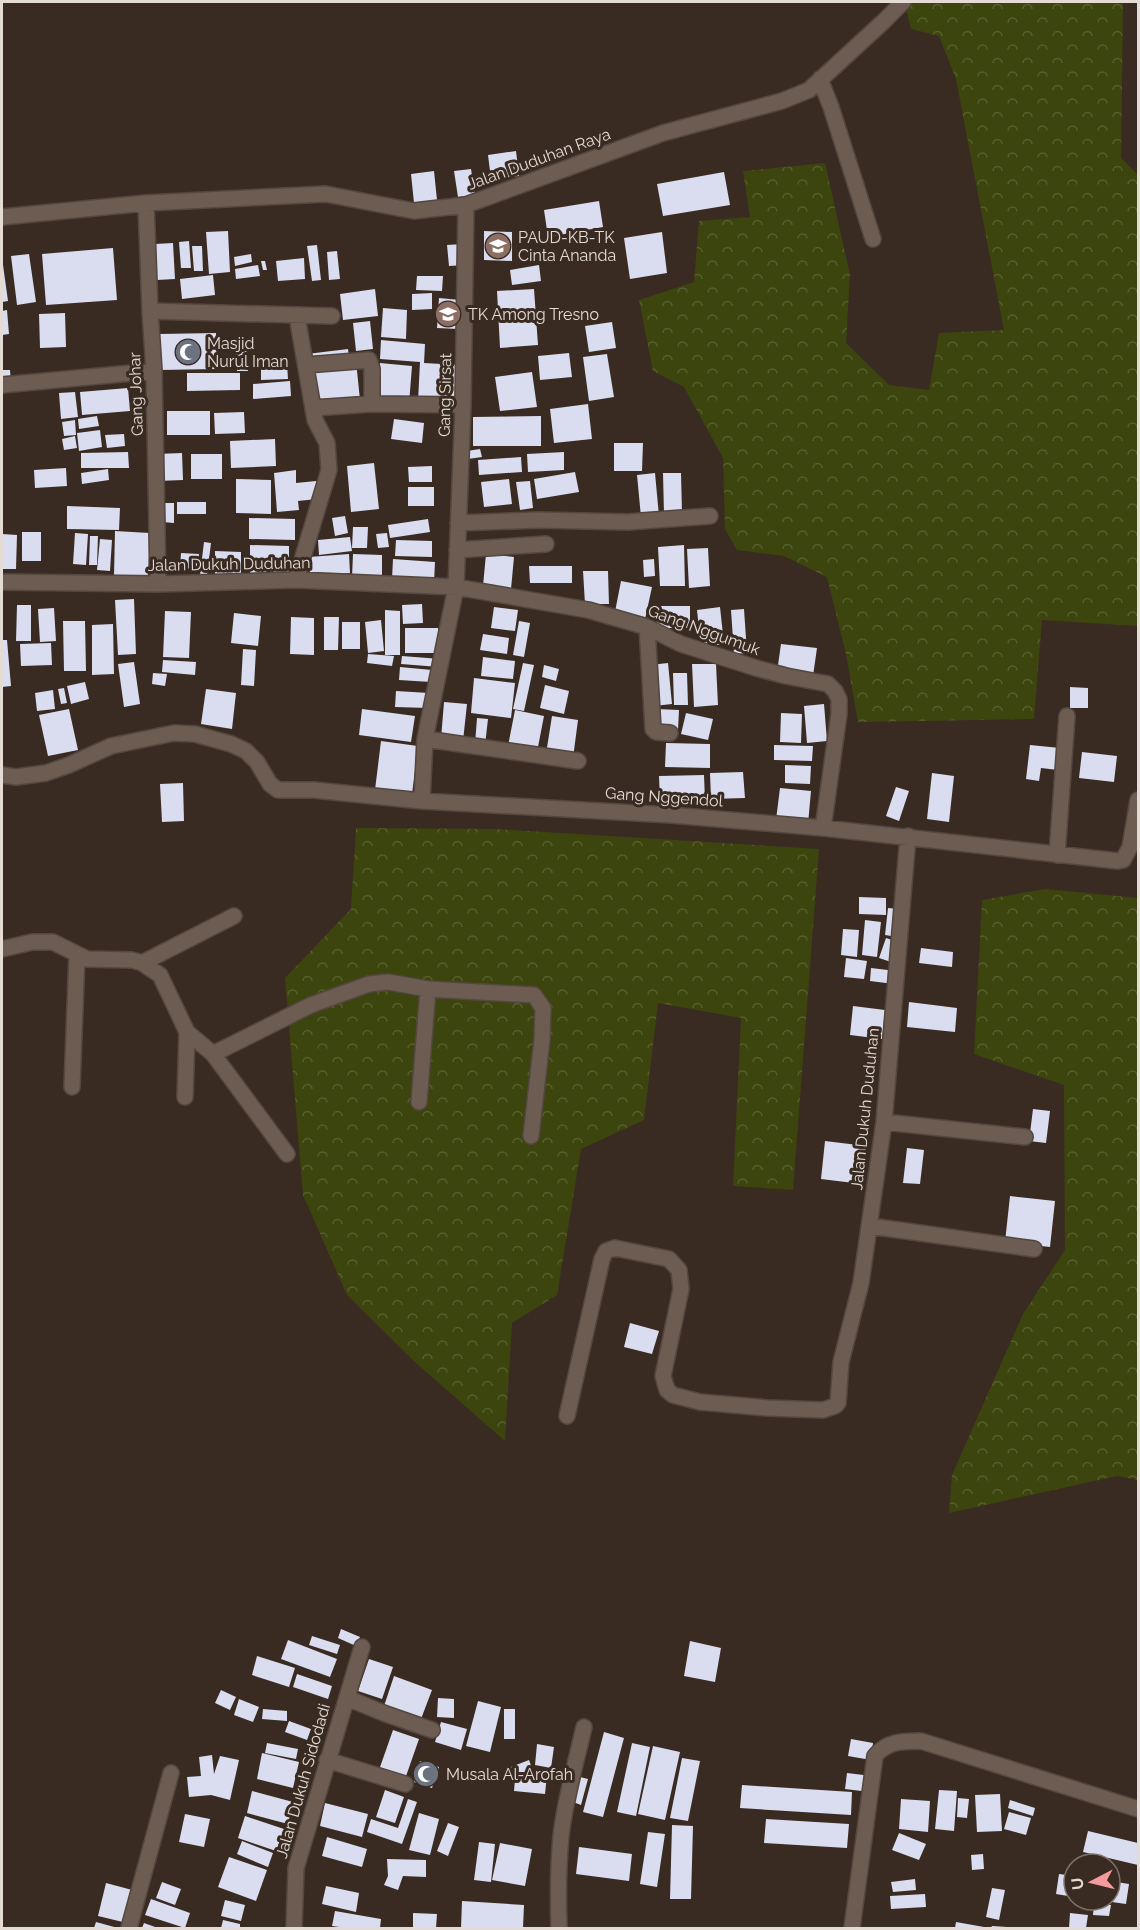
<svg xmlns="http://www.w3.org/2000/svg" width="1140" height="1930" font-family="Raleway,sans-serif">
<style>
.forest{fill:url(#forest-crowns)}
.building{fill:#dadcef}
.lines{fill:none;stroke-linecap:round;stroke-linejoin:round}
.minor-casing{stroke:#534740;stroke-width:18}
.minor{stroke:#6c5c52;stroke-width:15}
.labels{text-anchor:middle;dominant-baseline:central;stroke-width:6;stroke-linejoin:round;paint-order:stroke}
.street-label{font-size:16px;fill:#e4dbd5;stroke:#392b22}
.poi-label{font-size:16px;fill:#e4dbd5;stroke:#392b22;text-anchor:start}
</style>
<defs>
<pattern id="forest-crowns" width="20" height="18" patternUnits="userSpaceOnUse" patternTransform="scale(1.5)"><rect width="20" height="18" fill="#3b450d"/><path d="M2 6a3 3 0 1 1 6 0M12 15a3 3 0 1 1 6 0" fill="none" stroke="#575f2f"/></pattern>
</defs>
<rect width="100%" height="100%" fill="#392b22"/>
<!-- forest -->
<path class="forest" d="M908,2H1123L1121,158L1138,175V626L1042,620L1034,719L858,722L846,654L827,577L784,556L737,550L725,529L723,458L684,387L653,371L639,300L694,282L699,221L750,217L743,171L825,163L850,275L846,343L889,385L929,390L939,333L1004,330L956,79L939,36L911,29L905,4Z
M356,828L495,829L819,849L793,1190L733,1186L741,1018L658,1003L644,1120L581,1149L557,1295L512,1323L505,1441L416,1363L347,1295L303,1195L285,978L351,909Z
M1045,889L1138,898V1480L1117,1476L949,1513L952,1475L1023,1314L1065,1250L1064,1085L974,1054L982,900Z"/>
<!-- building -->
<path class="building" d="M516,151L519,176L491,179L488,155Z
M471,169L475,195L458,197L454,171Z
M434,171L437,200L414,203L411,174Z
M724,172L730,205L663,216L657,184Z
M599,201L603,227L548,237L544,210Z
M228,231L230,272L209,274L206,232Z
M484,231L512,232V261L484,260Z
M662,232L667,273L630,279L624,238Z
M189,241L191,268H181L179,242Z
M173,243L175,279L157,280L155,244Z
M463,244L465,265L449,266L447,245Z
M317,245L321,280L312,281L307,246Z
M192,246H202L203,271H194Z
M113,248L117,300L46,305L42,254Z
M337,251L340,279L329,280L327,252Z
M29,254L36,302L17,305L11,256Z
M251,254L252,262L235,266L234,257Z
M304,258L305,279L278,281L276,261Z
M261,261H265L267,270H263Z
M3,265L8,301L2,302V266Z
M258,265L260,276L236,279L235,269Z
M539,265L541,281L512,285L510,270Z
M213,275L215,295L182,299L180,279Z
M417,276H443L442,291L416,290Z
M375,289L378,316L343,320L340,294Z
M534,289L538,345L500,348L497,291Z
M432,293V309L412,310V294Z
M439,298L460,300L458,329L437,328Z
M383,308L407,310L406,339L381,337Z
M7,310L9,334L2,335V311Z
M65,313L66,347L40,348L39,314Z
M370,321L373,349L356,351L353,323Z
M612,322L616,348L589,352L585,326Z
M216,333L217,369L159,370V334Z
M381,340L425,344L424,363L460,365L459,402L418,401L420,362L380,359Z
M246,346L248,371H237L235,347Z
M348,349L349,358L308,363L307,354Z
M569,353L572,377L540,380L538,356Z
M607,354L614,397L589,401L583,357Z
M356,361L360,400L316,405L312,366Z
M287,363L288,379L261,380V364Z
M380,363L412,366L409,404L377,402Z
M2,370H10L11,383H2Z
M532,372L537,407L500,411L495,377Z
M187,373H240V390L187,391Z
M290,381L291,396L253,399V384Z
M128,388L130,411L82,415L80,392Z
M75,392L78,417L61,419L59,393Z
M588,404L592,439L554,443L550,409Z
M167,411H210V435H167Z
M244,412L245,433L215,434L214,413Z
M97,416L99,426L79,429L78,419Z
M541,416V446H473V417Z
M394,419L424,423L422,443L391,439Z
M75,420L76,435L64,436L62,422Z
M100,430L102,447L79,451L77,433Z
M124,434L125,446L107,448L105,435Z
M75,436L77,448L64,450L62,439Z
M275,439L276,466L231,468L230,441Z
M614,443H643L642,471H614Z
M480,449L482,457L468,459L467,451Z
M128,452L129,468H81V453Z
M564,452V470L528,472L527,454Z
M182,453L183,480L158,481L157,454Z
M191,454H222V479H191Z
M521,457L522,472L479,475L478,460Z
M374,463L379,509L351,512L347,466Z
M432,466V482H409L408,467Z
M66,468L67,486L35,488L34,470Z
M108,469L109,480L82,484L81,473Z
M296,470V483L316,481L317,499L298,501L299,510L277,512L274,473Z
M575,472L579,492L537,499L534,479Z
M655,473L659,516L641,517L637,475Z
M663,473H681L682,513L664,514Z
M236,479L271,480V514L236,513Z
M509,479L512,504L484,507L481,482Z
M530,481L533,508L520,510L516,482Z
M408,487H434V506H408Z
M177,502H206V514H177Z
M162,503H174V523L162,522Z
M67,506L120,508L119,530L67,529Z
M345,516L348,533L335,536L332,518Z
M249,518L295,519V540L249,539Z
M428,519L430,532L390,538L388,525Z
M353,527H368L367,548H352Z
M115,531L150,533L148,576L114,575Z
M22,532H41V561H22Z
M75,533L88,534L86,565L73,564Z
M387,533L389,547L378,548L376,534Z
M2,534L17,535L16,569H2Z
M90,536H98L97,565H89Z
M350,537L352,551L319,555L318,540Z
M100,539L112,540L110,571L97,570Z
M396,540L432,541V557L395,556Z
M204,542L211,543L207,575H200Z
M250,545L289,546V576H250Z
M684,545L685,586H660L658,547Z
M708,548L710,586L689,588L687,549Z
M215,551L241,552V580L215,579Z
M181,553L199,554L198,569L180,568Z
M349,554L350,573L310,576L309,557Z
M353,554L382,555V577H352Z
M486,554L514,557L511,589L483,586Z
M393,559L435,562L434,582L392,579Z
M654,559L655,576L644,577L643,560Z
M529,566H572V583H530Z
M583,571H608L609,604H585Z
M621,581L652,587L644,624L614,617Z
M134,599L136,654L118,655L115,600Z
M422,604L423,623L403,624L402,605Z
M17,605H31V641H16Z
M656,606H690V628H656Z
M494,607L518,610L515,631L491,628Z
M720,607L724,644L701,647L697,610Z
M54,608L56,641L40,642L38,609Z
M744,609L747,653L734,654L731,610Z
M385,610L400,611V655H385Z
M165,611L191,612L189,658L163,657Z
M234,613L261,616L258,646L231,643Z
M291,617L314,618V655L290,654Z
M324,617H339L338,650H324Z
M381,620L384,651L368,653L365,622Z
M63,621H85L86,671H64Z
M519,621L530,623L524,657L513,655Z
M342,622H360V649H342Z
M113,624L114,674L92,675V625Z
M405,628H438V635H444L438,653H405Z
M483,634L509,638L507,654L480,650Z
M2,640H7L11,686L2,687Z
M51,643L52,665L21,666L20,644Z
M781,644L817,648L813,676L777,672Z
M243,649L256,650L254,686L241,685Z
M368,654L394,656L392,666L367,663Z
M402,656L440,659L439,667L401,664Z
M483,657L515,661L513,679L481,676Z
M163,660L196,662L195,675L162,672Z
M134,662L140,704L124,707L118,664Z
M523,663L534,665L524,711L513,709Z
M668,663L672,704L654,706L650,665Z
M692,664H716L718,705L694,707Z
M544,665L559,669L556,681L542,677Z
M400,667L432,670L431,682L399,680Z
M153,673L167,674L165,686L152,684Z
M673,673H687L688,705H674Z
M474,678L515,683L511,718L471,713Z
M85,682L89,699L71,704L67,686Z
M545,685L569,691L564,714L540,708Z
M1070,687L1088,688V708H1070Z
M64,688L67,703L61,704L58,689Z
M206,689L236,693L232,729L201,724Z
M53,690L55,709L37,711L35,693Z
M396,691L429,693L428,708L395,707Z
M444,702L467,704L463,741L441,739Z
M824,704L827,741L807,743L804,706Z
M69,709L78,750L48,756L39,715Z
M362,709L415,716L411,742L359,735Z
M656,709L679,710L678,730L655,729Z
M515,710L544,716L537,752L508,746Z
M686,713L713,719L708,740L681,734Z
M781,713L802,714L801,743L780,742Z
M552,716L578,720L573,758L546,754Z
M477,718L488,719L485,745L475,744Z
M381,741L418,746L412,794L375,790Z
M666,743L710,744V768L665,767Z
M774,745L813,746L812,761L774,760Z
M1030,745L1060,748L1058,770L1041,768L1039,781L1026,779Z
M1082,752L1117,756L1114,782L1079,778Z
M785,765L811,766L810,784L785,783Z
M743,772L745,798L711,799L710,773Z
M932,773L954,776L949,822L927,819Z
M704,775L705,801L660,802L659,776Z
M183,783L184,821L162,822L160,784Z
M896,787L909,791L899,821L886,816Z
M780,788L811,791L808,824L776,820Z
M859,897L886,898V915L859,914Z
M888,908L900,909L897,937L885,935Z
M865,920L881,922L877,957L862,955Z
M843,929L859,930L857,957L841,955Z
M886,938L898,942L891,962L879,958Z
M921,948L953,952L952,967L919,963Z
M846,958L867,961L864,979L844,977Z
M871,968L896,971L894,984L870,981Z
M909,1002L957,1008L955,1032L907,1027Z
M853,1006L885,1010L882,1039L850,1035Z
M1033,1109L1050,1111L1046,1143L1029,1141Z
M825,1141L866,1146L862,1184L821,1179Z
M907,1148L924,1150L920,1184L903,1183Z
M1010,1196L1055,1201L1050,1247L1005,1242Z
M630,1323L659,1331L652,1354L624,1347Z
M341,1629L360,1637L356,1646L338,1638Z
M312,1636L340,1645L337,1654L309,1645Z
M288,1640L337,1659L330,1677L281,1659Z
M690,1641L721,1648L715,1682L684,1676Z
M257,1656L295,1668L289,1687L252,1675Z
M369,1659L393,1667L382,1699L358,1691Z
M297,1674L332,1686L328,1699L293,1687Z
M394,1676L432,1690L421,1719L384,1706Z
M221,1690L236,1697L230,1710L215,1703Z
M438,1698L454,1699V1718L437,1717Z
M239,1699L259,1707L253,1722L234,1715Z
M478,1701L501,1707L490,1752L466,1746Z
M263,1709L287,1711V1721L262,1719Z
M504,1709H515V1739H504Z
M289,1721L311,1729L307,1740L285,1732Z
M441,1722L467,1729L461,1750L435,1742Z
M393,1730L419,1739L405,1779L379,1770Z
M604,1732L624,1738L603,1817L583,1812Z
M851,1739L873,1743L871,1760L848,1756Z
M267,1743L298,1749L296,1759L265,1753Z
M632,1743L650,1747L636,1816L617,1812Z
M537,1744L554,1747L551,1768L535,1765Z
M653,1746L680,1752L665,1820L638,1814Z
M262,1753L299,1762L293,1788L257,1779Z
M212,1755L214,1774L220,1756L239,1760L230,1800L211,1795L189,1797L187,1777L201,1776L199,1757Z
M682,1758L700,1761L688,1821L670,1818Z
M529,1760L534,1774L547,1775L545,1794L514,1791L515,1779L511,1767Z
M420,1761L439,1767L432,1788L414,1782Z
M847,1773L872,1776L870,1792L845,1789Z
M580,1777L588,1779L581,1805L573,1802Z
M742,1785L852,1792L851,1815L740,1808Z
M385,1790L404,1797L395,1823L376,1817Z
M939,1790L957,1791L954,1831L935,1829Z
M252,1791L293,1802L288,1824L247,1813Z
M1000,1794L1002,1831L977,1832L975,1795Z
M958,1798L969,1799L967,1818L957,1817Z
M408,1799L417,1802L402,1844L367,1832L371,1819L398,1828Z
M901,1799L930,1801L928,1832L899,1829Z
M1010,1800L1035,1808L1033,1816L1008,1808Z
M325,1803L368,1814L362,1837L320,1826Z
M1009,1812L1031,1818L1026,1835L1004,1829Z
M419,1813L439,1819L430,1855L409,1850Z
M185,1814L210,1819L204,1847L179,1842Z
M245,1816L284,1829L276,1851L238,1838Z
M766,1819L849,1824L847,1848L764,1843Z
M448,1823L459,1827L448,1856L437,1851Z
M672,1825L693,1826L691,1899H670Z
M1088,1831L1138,1843V1865L1083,1852Z
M648,1832L665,1834L657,1887L640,1884Z
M899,1833L926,1844L919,1860L892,1850Z
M327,1837L367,1849L362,1867L322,1856Z
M242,1841L273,1853L268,1867L237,1854Z
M479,1842L495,1844L491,1882L474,1880Z
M500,1843L532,1849L525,1886L492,1880Z
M579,1847L632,1854L629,1881L576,1874Z
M983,1854L984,1869L972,1870L971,1855Z
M229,1857L267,1870L256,1901L218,1887Z
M387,1859L426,1860V1877L403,1876L398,1890L384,1885L388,1876Z
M1059,1874L1074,1876V1897L1056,1894Z
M915,1879L916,1890L893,1892L891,1882Z
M1110,1881L1129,1884L1126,1904L1105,1901L1110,1900Z
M162,1882L181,1889L175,1905L156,1898Z
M106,1883L136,1891L127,1923L98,1916Z
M326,1886L359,1893L356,1912L322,1904Z
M992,1888L1005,1890L999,1920L986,1917Z
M925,1894L926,1907L891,1909L890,1896Z
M151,1899L190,1913L185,1928L145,1915Z
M225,1900L245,1905L241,1921L221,1916Z
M462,1901L524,1905L523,1928H461Z
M1094,1903L1111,1905L1109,1916L1093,1915Z
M335,1911L381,1919L380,1928H347L332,1926Z
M413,1913L437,1914L436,1928H413Z
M1070,1913L1088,1915L1086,1928H1069Z
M223,1920L240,1924V1928H221Z
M96,1922L118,1928H94Z
M956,1922L984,1927V1928H955Z
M144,1923L158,1928H142Z
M992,1926L1007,1927V1928H991Z"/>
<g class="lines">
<!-- minor casing -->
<g class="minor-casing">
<path id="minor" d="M820,79L831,107L873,239
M146,203L150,311L154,371L158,584
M2,217L146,203L326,194L414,211L466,205L663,133L782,101L809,90L883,22L903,2
M150,311L332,316
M306,365L369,360L372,369V404L463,405
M2,385L154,371
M313,408L372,404
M458,523L538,520L628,522L710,516
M457,550L546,544
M296,580L329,470L327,443L315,420L297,316
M2,582L158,584L296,580L456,587L588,610L647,627L681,644L756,668L786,676L828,684L835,691L839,699V714L823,828
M647,627L653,729L656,732L670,733
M425,739L578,761
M2,775L16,777L46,773L69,765L111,746L174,733L195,734L231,744L246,751L257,762L270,784L278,790H314L422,801L671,815L823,828L1118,861L1123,860L1130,847L1138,800
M422,801L425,739L456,587L463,405L466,205
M1057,855L1067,716
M2,949L32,942H53L87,959L132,960L142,963L160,975L187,1032L213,1054L311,1005L369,984L388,982L428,989L534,995L543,1008L542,1040L531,1136
M142,963L234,916
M213,1054L287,1154
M72,1087L77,954
M185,1097L187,1032
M419,1102L428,989
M884,1122L1025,1137
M870,1226L1034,1249
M567,1416L602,1259L606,1251L615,1248L669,1259L679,1270L681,1289L663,1376L667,1390L673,1395L700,1402L768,1408L823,1410L835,1406L838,1403L841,1362L861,1283L884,1122L908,836
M347,1698L386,1714L432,1730
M327,1760L405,1784
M129,1928L171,1773
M294,1928L296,1868L362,1647
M559,1928C558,1897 558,1867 561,1836C565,1799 576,1763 584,1727
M852,1928L875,1756C887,1741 903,1741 921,1741L1138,1809"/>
</g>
<!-- minor -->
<use href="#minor" class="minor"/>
</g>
<!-- icons -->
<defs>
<g id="school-disc" transform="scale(1.35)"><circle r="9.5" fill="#8d6e63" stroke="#392b22"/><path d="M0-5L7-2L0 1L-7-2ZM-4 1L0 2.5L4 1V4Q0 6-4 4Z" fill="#fff"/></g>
<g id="mosque-disc" transform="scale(1.35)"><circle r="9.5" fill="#6b7280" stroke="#392b22"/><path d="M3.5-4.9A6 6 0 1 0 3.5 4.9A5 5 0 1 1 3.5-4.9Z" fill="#fff"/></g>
</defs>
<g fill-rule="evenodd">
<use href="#school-disc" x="498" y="246"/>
<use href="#school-disc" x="448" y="314"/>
<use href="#mosque-disc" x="188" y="352"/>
<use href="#mosque-disc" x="426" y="1774"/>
</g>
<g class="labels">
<!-- street labels -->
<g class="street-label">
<text transform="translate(539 159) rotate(-20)">Jalan Duduhan Raya</text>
<text transform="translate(136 394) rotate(-92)">Gang Johar</text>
<text transform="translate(445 395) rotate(-89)">Gang Sirsat</text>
<text transform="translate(229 564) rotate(-1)">Jalan Dukuh Duduhan</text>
<text transform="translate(704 630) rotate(20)">Gang Nggumuk</text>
<text transform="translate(664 797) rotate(4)">Gang Nggendol</text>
<text transform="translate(865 1109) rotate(-84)">Jalan Dukuh Duduhan</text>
<text transform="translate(303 1781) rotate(-74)">Jalan Dukuh Sidodadi</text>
</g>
<!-- poi labels -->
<g class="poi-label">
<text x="518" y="237">PAUD-KB-TK<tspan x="518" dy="18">Cinta Ananda</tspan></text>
<text x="468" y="314">TK Among Tresno</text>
<text x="207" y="343">Masjid<tspan x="207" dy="18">Nurul Iman</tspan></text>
<text x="446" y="1774">Musala Al-Arofah</text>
</g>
</g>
<!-- border -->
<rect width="1140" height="1930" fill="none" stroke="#e4dbd5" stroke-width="6"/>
<!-- north arrow -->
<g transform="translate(1092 1882) rotate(263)"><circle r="28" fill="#392b22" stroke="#7d716a" stroke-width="1.5"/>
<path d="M0-4.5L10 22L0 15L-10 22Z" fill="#f59b9e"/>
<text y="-9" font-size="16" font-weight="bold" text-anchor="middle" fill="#e4dbd5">U</text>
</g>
</svg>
